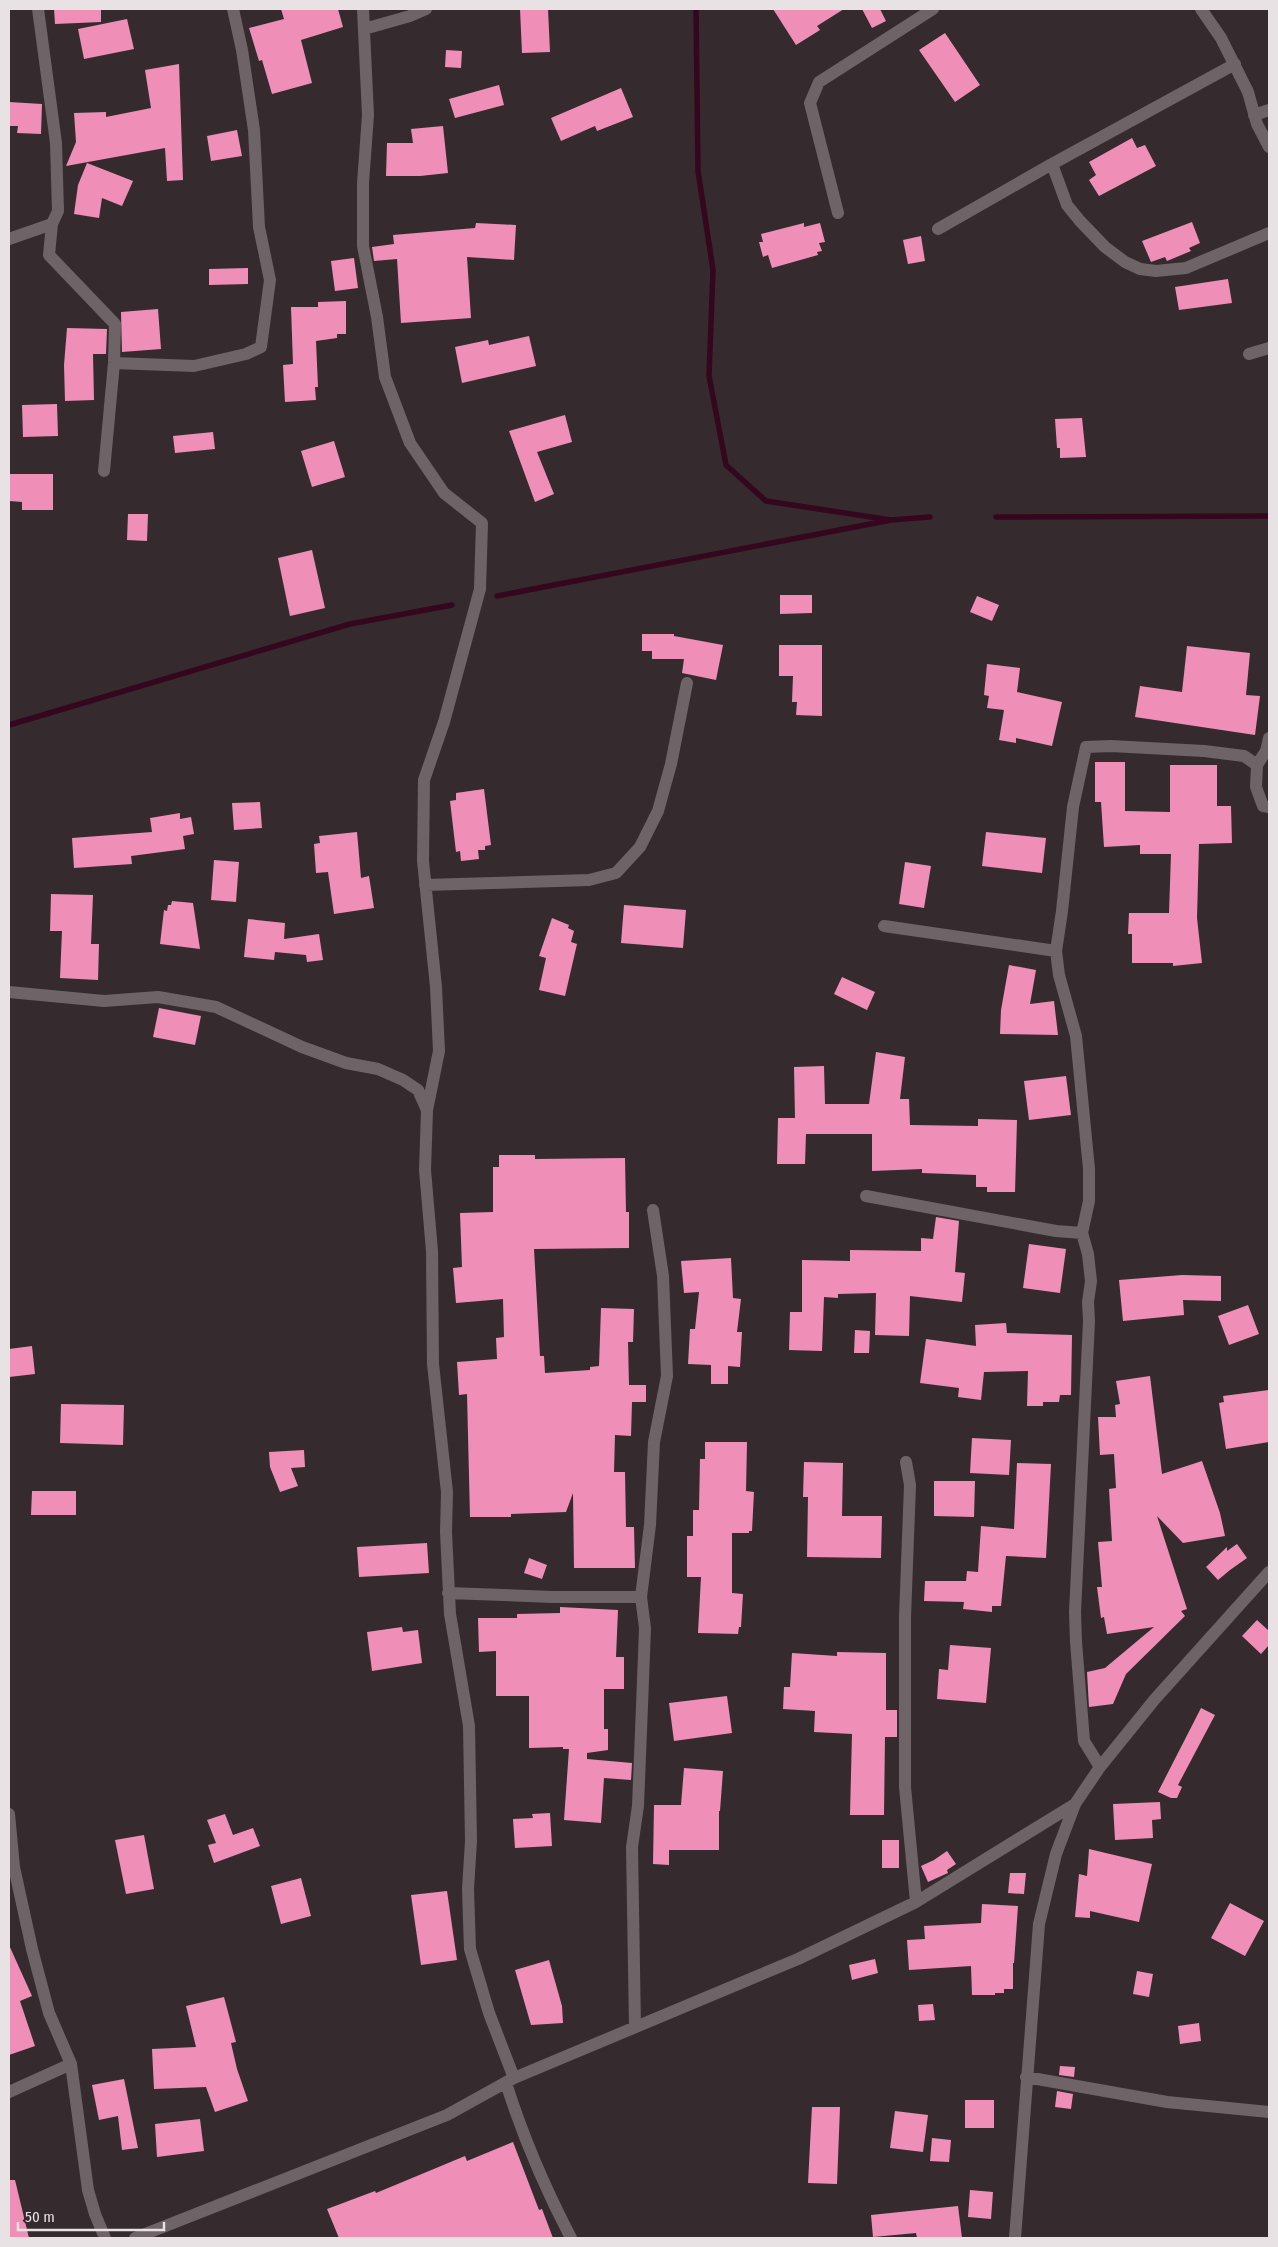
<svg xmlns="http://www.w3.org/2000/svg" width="1278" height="2247" font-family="'Fira Sans Condensed',sans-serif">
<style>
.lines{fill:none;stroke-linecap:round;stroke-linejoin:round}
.stream{stroke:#34071e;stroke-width:5.5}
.building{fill:#ef8fb8}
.minor{stroke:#6e6367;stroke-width:12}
</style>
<rect width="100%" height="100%" fill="#352b2f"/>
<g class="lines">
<!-- stream -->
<path class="stream" d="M696,9L698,171L713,270L709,376L726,465L766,501L891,520
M996,517L1269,516
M497,596L891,520L930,517
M9,725L350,624L452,605"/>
</g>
<!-- building -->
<path class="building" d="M54,9H101V22L55,24Z
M281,9H338L343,27L301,40L312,83L272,94L262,60L259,61L249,28L284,19Z
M520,9H548L550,52L522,53Z
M773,9H844L817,26L820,30L796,45Z
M862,9H880L886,21L872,28Z
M127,19L134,49L84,59L78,29Z
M945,33L980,85L955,102L919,50Z
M446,50L462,51L461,68L445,67Z
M179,64L183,180L167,181L165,148L66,166L76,142L74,113L106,112V117L151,108L145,70Z
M499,85L504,105L455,118L449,99Z
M621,88L633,117L597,131L595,126L561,141L551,118Z
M9,102L42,104L41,134L17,133L18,126H9Z
M443,126L448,173L420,176H386L387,143H413L411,129Z
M237,130L242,156L211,161L207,136Z
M1132,138L1137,148L1145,145L1156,166L1099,196L1089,180L1096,175L1089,162Z
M87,163L133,181L122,206L102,198L99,218L74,214L78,185Z
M1192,222L1200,243L1189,248L1191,251L1167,261L1165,257L1151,262L1142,241Z
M476,223L516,225L514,260L467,257L471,318L401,323L397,259L374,261L372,247L394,244L393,235L475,228Z
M804,223V227L820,223L825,242L819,243L822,251L817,252L818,255L772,268L768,255L763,257L759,242H763L761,234Z
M921,236L925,261L908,264L903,240Z
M354,258L358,288L335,291L331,261Z
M248,268V284L209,285V269Z
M1228,279L1232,303L1179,310L1175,287Z
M346,301V334H337V338L316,341L318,387H315L316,400L285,402L283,365L293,364L291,307H318V302Z
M158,309L161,349L122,352L121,312Z
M67,328L107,329L106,354H93L94,400L65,401L64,365Z
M529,336L536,366L462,383L455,347L488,340L489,345Z
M57,404L58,436L23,437L22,405Z
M565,415L572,442L537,452L554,494L535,502L509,431Z
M1082,418L1086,457L1060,458V448H1057L1055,419Z
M213,432L215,449L175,453L173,436Z
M334,441L345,477L312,487L301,451Z
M9,474H53V510H22V502L9,501Z
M128,514H148L147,541L127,540Z
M312,550L325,608L290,616L278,558Z
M780,595H812V613L780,614Z
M977,596L999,605L992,621L970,612Z
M642,634H674V636L723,645L716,680L682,673L684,659H652V651H642Z
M779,645H822V716L796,715L797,702H792L793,676H779Z
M1187,646L1250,653L1246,695L1260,696L1255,735L1135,717L1140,686L1182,692Z
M987,664L1020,668L1017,692L1062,702L1052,746L1016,738V743L999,740L1004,710L987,708L989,696L984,695Z
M1095,762H1125V811L1170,812V765H1217V806H1231L1232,843L1199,844L1197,918L1202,963L1173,966V963H1132V934H1128L1129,913H1169L1171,854H1140V845L1104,847L1101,802H1095Z
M484,789L491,845L485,846V850H478L479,859L461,861L460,851L456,852L450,801L456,800V793Z
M260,802L262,828L234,830L232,803Z
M180,813V819L191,817L194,834L183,836L185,849L131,856L132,864L74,868L72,838L152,832L150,818Z
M357,832L361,878L369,876L374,908L334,914L328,872L316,873L314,844L320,843L319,836Z
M986,832L1046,838L1042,873L982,866Z
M214,860L239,862L236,902L211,900Z
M905,862L931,866L924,908L899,904Z
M51,894L93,895L91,944H99L98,980L60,978L62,931H50Z
M172,901L193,903L200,949L160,944L164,910L167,911L168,905H171Z
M624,905L686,910L683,948L621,943Z
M552,918L569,925L568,928L574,931L571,942L577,944L565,996L539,990L546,958L539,956Z
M248,919L285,923L284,939L319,934L323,960L307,962L306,955L275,952L274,960L244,957Z
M1009,965L1036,970L1030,1004L1054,1001L1058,1035L1000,1034L1001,1010Z
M842,977L875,992L867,1010L834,994Z
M159,1008L201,1016L195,1045L153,1037Z
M876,1052L905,1057L900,1099H909L910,1125L978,1126V1119L1017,1120L1015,1192H987V1187H976V1175L922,1173V1169L872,1171V1134H806L805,1164H777L778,1118H795L794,1067L824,1066L825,1104H869Z
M1066,1076L1071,1115L1029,1120L1024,1081Z
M499,1155H535V1159L625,1158L626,1212H629V1248L534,1249L540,1356H544L545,1373L590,1370V1367L599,1366L601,1308L634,1309L633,1342H628L629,1385H646V1402H632L631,1436L615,1435L614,1472H625L626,1527H634L635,1568H574L573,1493L566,1512L511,1514V1517H470L467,1394L459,1395L457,1362L497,1359L496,1338L504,1337L503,1299L456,1303L453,1268L462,1267L460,1213L493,1212V1167H499Z
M936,1217L959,1221L955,1272L965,1273L962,1302L910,1296L909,1336L875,1335L876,1293L838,1294V1298L824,1297L822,1351L789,1350L790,1312H802V1260L850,1261V1250L921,1251V1238L933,1239Z
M1029,1244L1066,1249L1060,1293L1023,1288Z
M731,1258L733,1298L741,1299L737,1332H742L740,1367L728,1366V1384H711V1365L688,1364L690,1329H695L699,1292L684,1293L681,1261Z
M1182,1275L1221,1276V1301L1183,1300L1184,1315L1123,1321L1119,1280Z
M1248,1305L1259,1334L1229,1345L1218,1316Z
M1006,1323L1007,1333L1072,1335L1071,1395H1060L1059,1402H1043V1406H1027L1028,1371L984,1372L981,1400L958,1397L959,1388L920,1383L926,1339L976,1346L975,1325Z
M855,1330L870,1331L869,1353H854Z
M32,1346L35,1374L9,1377V1349Z
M1150,1376L1162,1474L1202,1461L1220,1513L1225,1536L1183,1543L1157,1516L1187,1609L1181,1611L1185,1616L1126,1674L1113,1704L1089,1707L1087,1672L1105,1668L1154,1627L1107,1634L1104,1617L1101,1618L1097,1587H1102L1098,1542L1112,1541L1109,1489L1116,1488L1114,1454L1100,1455L1098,1417H1116L1115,1405L1120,1404L1116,1381Z
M1269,1390V1442L1226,1449L1219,1403L1224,1402L1223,1396Z
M61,1404L124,1405L123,1445L60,1443Z
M972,1438L1011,1440L1009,1475L970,1473Z
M705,1442H747L746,1491L754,1492L752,1531H749V1533H732V1593L743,1594L741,1627H739L738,1634L698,1633L701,1577H687V1536H693V1510H699L700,1459H705Z
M304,1450L305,1467L291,1468L298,1486L280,1492L270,1467L269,1452Z
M804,1462L843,1463L842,1516H882L881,1558L807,1557L808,1497H803Z
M1017,1463L1051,1464L1046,1558L1006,1556L1001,1606H992V1612L963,1609L964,1602L924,1601L925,1581H966L967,1571L978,1572L981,1526L1014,1529Z
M934,1481H975L974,1517L934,1516Z
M32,1491H76V1515H31Z
M427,1543L429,1573L359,1577L357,1547Z
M1237,1544L1247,1558L1230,1570L1218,1580L1206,1567L1227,1547V1551Z
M529,1558L547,1565L542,1579L524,1573Z
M560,1607L618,1610L616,1657H624V1689H604V1729H608V1750L587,1753V1759L632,1763L631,1780L604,1778L601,1823L564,1820L569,1749H563V1747L529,1748V1696H496V1651L479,1652L478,1618H517V1614L560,1613Z
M1257,1620L1269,1631V1645L1261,1654L1242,1636Z
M402,1627L403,1632L418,1630L422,1663L372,1671L367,1632Z
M950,1645L991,1648L986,1703L937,1699L939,1669L948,1670Z
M837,1652L886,1653V1710H897V1737H885L884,1815H850L852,1734L814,1732L815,1711L783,1709L784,1687H790L792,1653L837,1656Z
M727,1696L732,1733L674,1741L669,1703Z
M1201,1708L1215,1715L1178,1785L1182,1787L1177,1798H1171L1158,1792Z
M684,1768L723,1771L720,1811H719V1850H669V1865L653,1864L654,1805H681Z
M1160,1802L1161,1819L1152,1820L1153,1838L1115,1840L1113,1804Z
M550,1813L552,1846L515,1848L513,1819L533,1818L532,1814Z
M225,1814L233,1835L253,1828L260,1846L214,1863L208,1845L216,1843L207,1820Z
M144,1835L154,1889L126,1894L115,1840Z
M882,1840H899V1868H882Z
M1089,1849L1152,1864L1139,1922L1090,1911V1918L1075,1917L1079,1874L1087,1876Z
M947,1851L956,1864L947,1870L948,1873L928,1882L921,1866L934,1860Z
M1010,1873H1026L1024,1894L1008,1893Z
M301,1878L311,1916L281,1924L271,1886Z
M447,1891L457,1960L421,1965L411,1895Z
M1230,1903L1264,1921L1245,1956L1211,1938Z
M982,1904L1018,1906L1014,1963H1013V1989H1004V1993H995V1995H972L971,1966L909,1970L907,1940L925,1939L924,1926L981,1923Z
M9,1945L32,1996L20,2001L35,2046L9,2055Z
M875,1959L878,1973L852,1980L849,1965Z
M549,1960L562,2006L563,2023L531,2025L515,1970Z
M1137,1971L1153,1974L1149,1997L1133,1994Z
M224,1997L236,2042L231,2043L237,2069L248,2101L215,2112L206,2087L154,2089L152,2049L196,2047L186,2006Z
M933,2004L935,2020L919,2021L918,2005Z
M1199,2023L1201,2041L1180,2044L1178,2026Z
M1060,2066L1075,2067L1074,2077L1059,2075Z
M124,2079L138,2148L122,2150L118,2116L99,2120L92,2085Z
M1057,2091L1073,2094L1071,2109L1055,2107Z
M965,2100H994V2128H965Z
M812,2107H840L837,2184L808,2183Z
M895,2111L928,2115L923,2152L890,2148Z
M200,2119L204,2151L157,2157L155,2124Z
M932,2138L951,2140L949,2162L930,2161Z
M513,2142L539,2210L542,2209L553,2238H339L327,2209L375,2191L376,2193L465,2156L467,2161Z
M9,2180H15L29,2238H9Z
M970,2190L993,2192L991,2219L968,2217Z
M958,2206L962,2238H917L916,2233L873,2237L871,2215Z"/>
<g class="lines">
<!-- minor -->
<path class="minor" d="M363,9L368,115L363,183V246L377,317L385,377L410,443L444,493L482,523L480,589L444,722L424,780L423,861L436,987L439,1051L427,1110
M1201,9L1221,38L1248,92L1257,124L1269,147
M364,29L410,16L426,9
M1254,115L1269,110
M1052,164L1067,205L1080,221L1105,247L1125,262L1140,269L1156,271L1186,268L1269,233
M838,213L810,103L819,82L933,9
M52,224L49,255L115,324L114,363L104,471
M938,229L1052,164L1235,64
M9,239L52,224L58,211L56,143L38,9
M1249,354L1269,348
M114,363L194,366L246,354L261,347L270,280L259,227L254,130L242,50L233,9
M1257,765L1266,751L1269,738
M425,885L589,880L616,873L640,847L658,811L671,764L687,683
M884,926L1056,951
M9,992L104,1001L158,997L216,1007L302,1047L346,1063L378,1069L403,1080L418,1090L427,1110L425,1170L432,1251L433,1364L447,1492L446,1532L450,1614L469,1726L471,1841L468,1889L470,1949L489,2013L514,2078
M866,1196L1056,1231L1082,1233
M906,1462L910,1485L905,1617V1787L916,1902
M448,1593L553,1597H641L650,1525L654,1442L667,1376L663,1276L653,1210
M1100,1767L1084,1741L1076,1642L1075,1612L1089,1321L1088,1302L1091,1281L1088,1254L1082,1233L1089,1201V1169L1076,1036L1059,975L1056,951L1062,911L1073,807L1086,747L1111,746L1204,751L1244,756L1257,765L1256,787L1263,806L1269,807
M9,1814L14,1867L32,1949L49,2013L71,2064L88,2190L95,2214L105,2238
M635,2027L632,1847L638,1806L642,1706L645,1628L641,1597
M1026,2077L1167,2102L1269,2112
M506,2083C523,2137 545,2188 571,2238
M9,2092L71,2064
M135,2238L447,2115L514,2078L798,1959L916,1902L1075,1804
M1015,2238L1039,1924L1056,1854L1075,1804L1100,1767L1155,1699L1269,1572"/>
</g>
<!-- border -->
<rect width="1278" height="2247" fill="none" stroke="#e9e2e4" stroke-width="20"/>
<!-- scale -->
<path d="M18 2222v8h146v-8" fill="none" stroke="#e9e2e4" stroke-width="2.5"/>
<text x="25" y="2222" font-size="15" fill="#e9e2e4" stroke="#352b2f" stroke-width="4" paint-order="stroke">50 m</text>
</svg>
